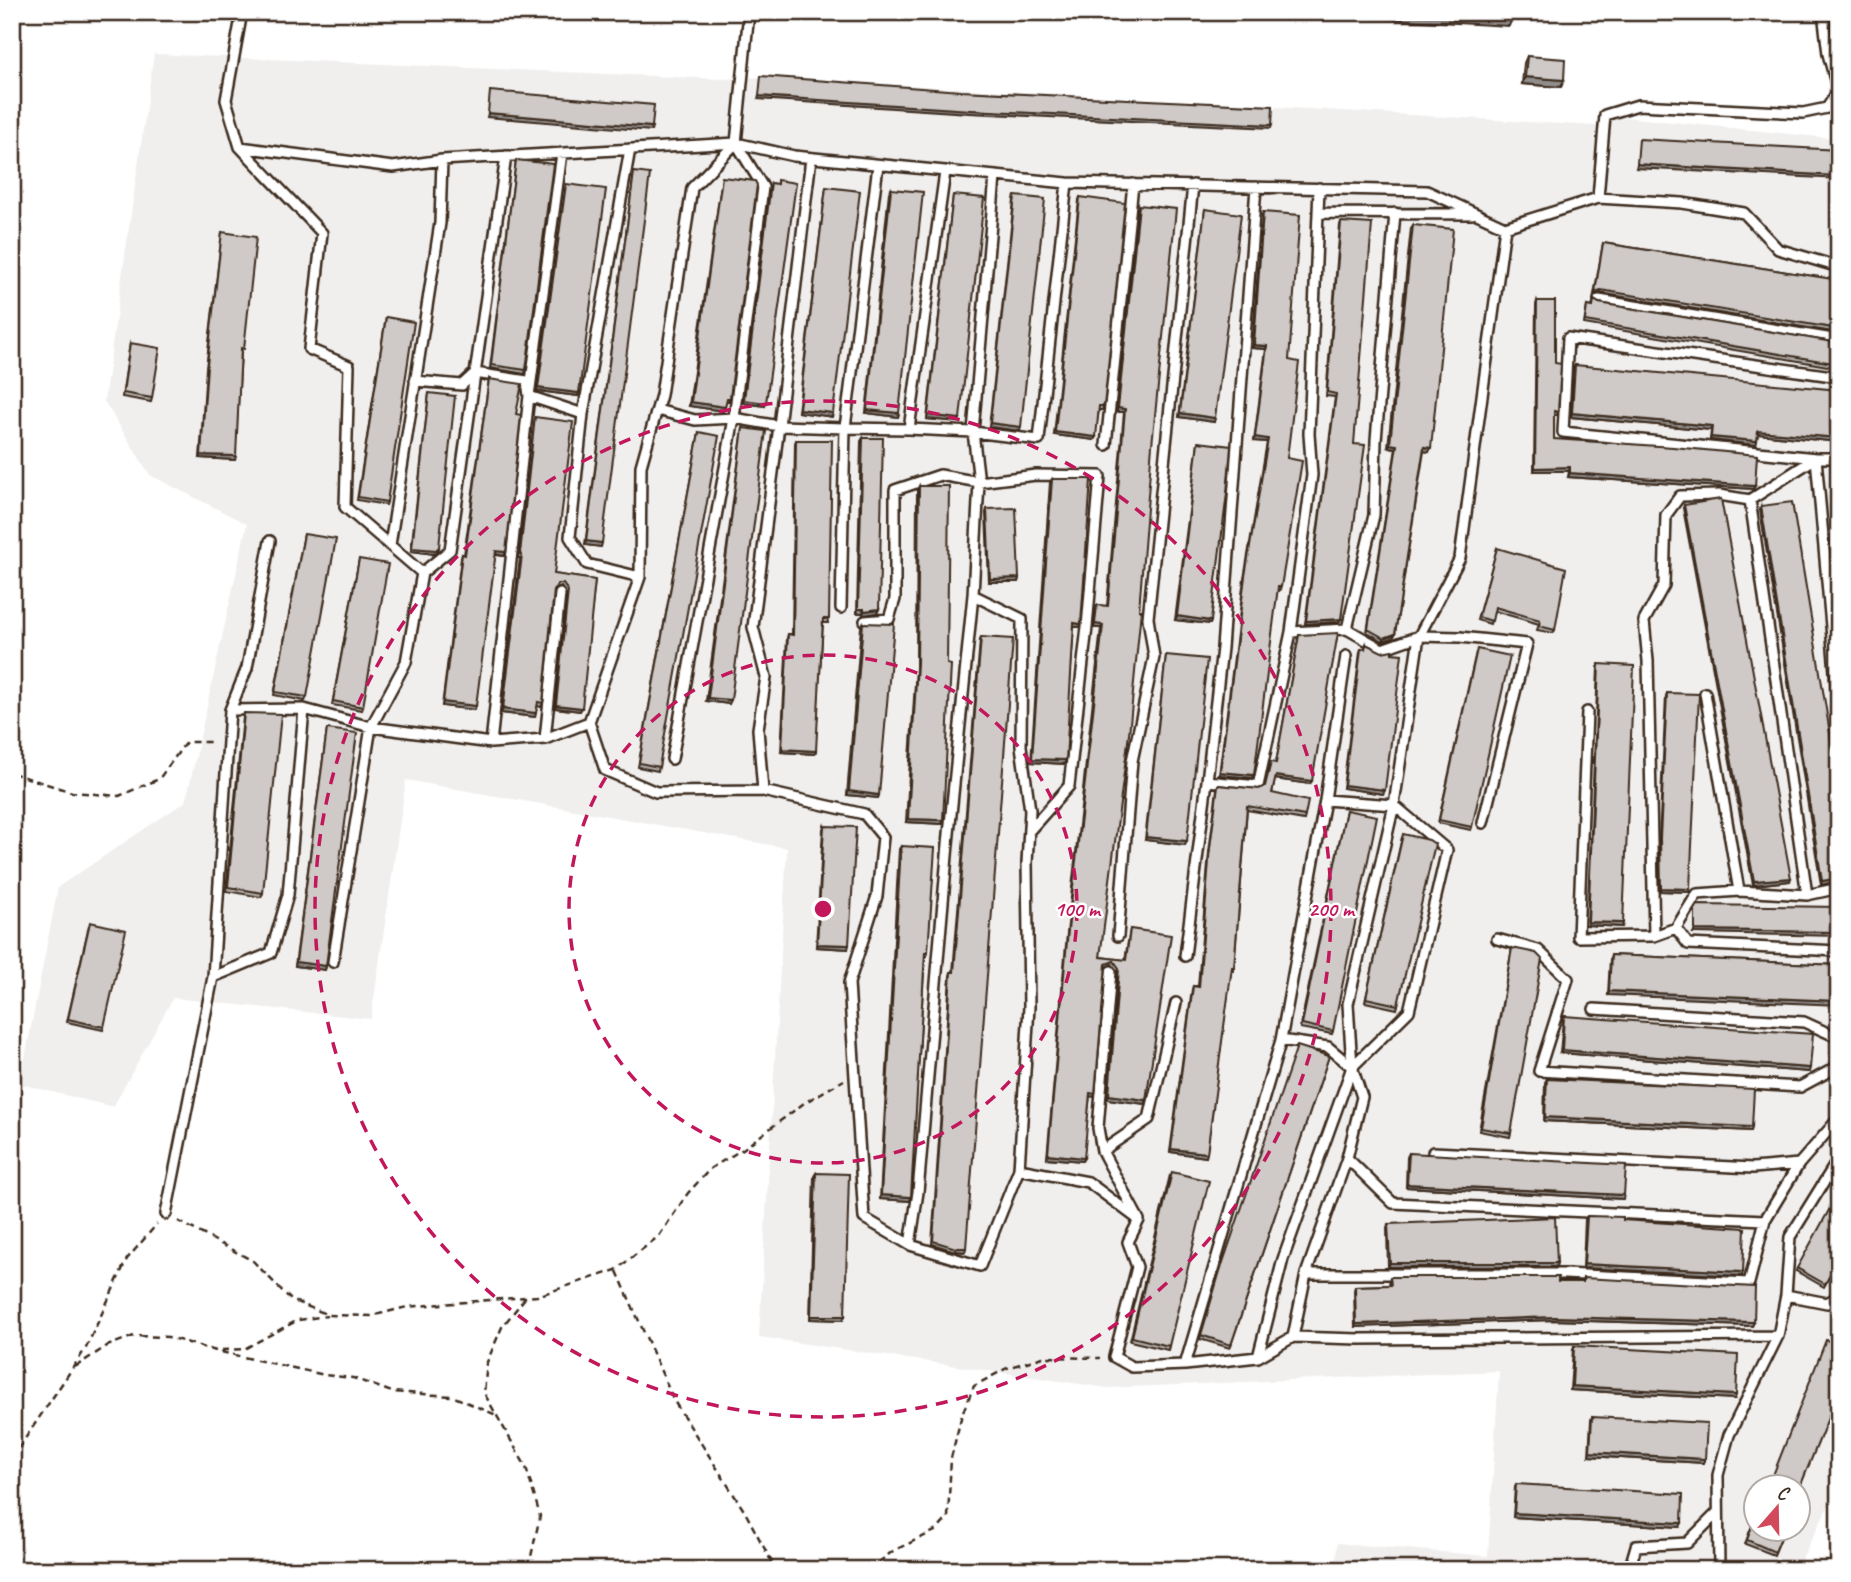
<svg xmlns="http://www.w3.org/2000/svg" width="1851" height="1582" font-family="Caveat,sans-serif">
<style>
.built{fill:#f1efee;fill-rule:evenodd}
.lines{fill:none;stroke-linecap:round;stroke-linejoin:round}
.lane-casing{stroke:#3b2a1e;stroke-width:14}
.path{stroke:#3b2a1e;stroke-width:2.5;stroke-dasharray:7 5;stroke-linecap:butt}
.lane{stroke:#fff;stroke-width:9}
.wall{fill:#b2aeab;stroke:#3b2a1e;stroke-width:2}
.shaded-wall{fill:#918d8b;stroke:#3b2a1e;stroke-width:2}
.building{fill:#cfcac7;stroke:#3b2a1e;stroke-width:2}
.ring{fill:none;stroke:#c2185b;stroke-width:3.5;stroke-dasharray:12 9}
.centre{fill:#c2185b;stroke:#fff;stroke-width:3.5}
.ring-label{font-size:21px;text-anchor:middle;font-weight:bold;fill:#c2185b;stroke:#fff;stroke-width:5;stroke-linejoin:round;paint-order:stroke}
</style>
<rect width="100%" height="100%" fill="#fff"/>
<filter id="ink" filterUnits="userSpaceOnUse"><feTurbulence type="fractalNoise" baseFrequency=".0143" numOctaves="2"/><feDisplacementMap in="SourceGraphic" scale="14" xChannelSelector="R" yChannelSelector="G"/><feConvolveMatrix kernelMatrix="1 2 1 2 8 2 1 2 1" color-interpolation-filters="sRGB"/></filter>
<g filter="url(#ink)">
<!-- built -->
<path class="built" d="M154,54L721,79L770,77L1596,126L1605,115L1839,139V1485L1796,1570H1336L1337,1543L1488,1556L1499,1371L1107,1388L759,1337L787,848L406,780L371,1019L173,998L113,1107L20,1084L58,887L186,801L247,524L150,475L104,401ZM1756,1488H1798V1530H1756Z"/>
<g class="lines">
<!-- lane casing -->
<g class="lane-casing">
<path id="lane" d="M242,12L226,100L240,147L322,233L309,349L349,366L345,507L422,573
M1823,12L1828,54L1838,91L1827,108L1803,113L1638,105L1605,115L1598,198L1682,203L1744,213L1778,249L1839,267
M240,147L393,167L442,160L736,143
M630,149L583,414L570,537L587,564L640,577
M811,158L779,426L845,428L841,608
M878,165L845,428L909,429
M945,172L909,429L973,432L1039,440L1067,183L1427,191L1505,227
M1319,213L1472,214
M1599,300L1839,340
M1839,377L1568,338L1563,432L1816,458L1839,716
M415,381L462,385L475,373L527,381L529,396L583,414
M657,410L695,420L734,418L779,426L753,627L766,677L758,729L763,791
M1106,445L1133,184
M1839,458H1816L1750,500L1719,495L1680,496L1666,515L1664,585L1644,621L1648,661L1654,936L1676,928L1688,944L1839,951
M1750,500L1807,895
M390,545L440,223L442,160
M973,595L948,844L918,1192L910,1245L864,1218L849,983L877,896L883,837L864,814L763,791L656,792L605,770L589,722L640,577L641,466L661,395L692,188L736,143L794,156L1067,183
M865,621L889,619L895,599V490L940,475L979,482L1036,475L1100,476L1087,627L1069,786L1029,831
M1347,629L1382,649L1419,636L1460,637L1527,644L1483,823
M1291,632L1347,629L1374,515L1376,440L1395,213
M1705,693L1739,891
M230,710L304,709L371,727L491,743L545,739L589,722
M1587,712L1578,937L1654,936
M545,739L560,594
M491,743L529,396L562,153
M672,759L734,418L763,187L736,143L749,12
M1207,781L1222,648L1256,187
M1325,800L1394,805L1419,636L1460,558L1505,227L1598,198
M1676,928L1697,894L1739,891L1807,895L1839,888
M1118,936L1132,761L1154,657L1148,618L1193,185
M1497,939L1538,950L1568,979L1539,1071L1800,1087L1839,1066
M1185,956L1207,781L1258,786L1291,632L1312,475L1309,434L1319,188
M333,962L371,727L406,662L422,573L450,550L506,156
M213,977L230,710L247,668L270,541
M1176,1003L1149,1119L1102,1151L1139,1220L1128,1242L1137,1267L1114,1357L1132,1367L1185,1365L1258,1357L1293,1337L1359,1339L1778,1336
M1594,1009L1804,1022L1839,1038
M1102,1151L1098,1128L1111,971
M1433,1152L1753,1168L1799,1164L1839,1118
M1347,1158L1362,1097L1352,1067L1409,1011L1447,850L1394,805L1348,1004L1352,1067
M1019,1169L1088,1182L1135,1217
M166,1214L213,977L271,953L288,895L304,709
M1765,1220L1799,1164
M910,1245L980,1266L1019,1169L1029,1007L1027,863L1030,810L1021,746L1022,619L973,595L979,482L973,432L995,177
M1786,1295L1827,1303L1839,1296
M1293,1337L1306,1274L1347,1158L1393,1203L1765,1220L1749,1283L1564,1274H1306
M1258,1357L1283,1259L1352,1067L1328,1047L1281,1040
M1185,1365L1281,1040L1325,800L1346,656
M1629,1570L1636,1546L1687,1543L1717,1513
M1719,1570L1718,1475L1729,1435L1778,1336L1786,1295L1790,1237L1839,1158"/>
</g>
<!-- path -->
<path class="path" d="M12,773L72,792L119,796L159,779L186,742H214
M178,1221L253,1261L291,1300L329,1315L371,1316L407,1307L537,1296L616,1270L659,1236L688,1193L711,1168L743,1149L804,1103L844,1080
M617,1271L674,1401L745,1512L776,1570
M525,1298L502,1327L487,1362L484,1393L526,1467L540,1516L528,1570
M222,1350L244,1349L298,1320L327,1316
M75,1367L107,1346L134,1336L168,1337L216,1351L325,1375L353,1378L392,1392L452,1396L496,1415
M12,1458L86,1348L127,1259L157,1224
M869,1570L893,1551L937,1530L948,1518L951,1458L962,1414L974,1386L1007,1368L1043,1357L1100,1358"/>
<!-- lane -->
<use href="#lane" class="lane"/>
</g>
<!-- wall -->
<path class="wall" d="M1527,56L1564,80L1561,87L1522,84L1524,63Z
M516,160L526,370L525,374L490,368Z
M634,172L601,547L585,545Z
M722,177L729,401H726L723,411L689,406Z
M771,183L765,406L743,403Z
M566,184L578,396L537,391Z
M826,187L833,413L832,417L798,412Z
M891,189L899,413L898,417L866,413L889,192Z
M953,195L960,419L958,422L927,419Z
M1015,196L1020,431L989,427L1014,200Z
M1080,197L1103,410H1099L1094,440L1054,435L1079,200Z
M1139,205L1100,957L1125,960L1130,929L1145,1104L1107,1099L1118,972L1112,964L1106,967L1095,1094L1094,1097L1090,1096L1082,1161L1047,1158L1067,933L1101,628H1094L1096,609L1097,605L1107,606L1124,412H1116L1138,208Z
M1205,209L1214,422L1179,417Z
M1263,212L1289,360L1287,458L1281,587L1279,591H1277L1252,778L1219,775L1244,579L1267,442L1254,441L1266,349L1252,348L1262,215Z
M1341,222L1354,444L1341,619L1339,622L1305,624L1335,397L1326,396L1340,225Z
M1413,225L1429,452L1424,451L1395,634L1393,638L1383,641L1367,632L1396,448L1388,447L1411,228Z
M222,232L242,352H241L235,460L200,458L206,368Z
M1603,243L1839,280V333L1600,293L1594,295Z
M1594,300L1599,303L1839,343V368L1584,324L1587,306L1592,307Z
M1537,301L1555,363L1558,412L1557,415H1554V439L1755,486L1753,489L1568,477L1569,471H1534L1536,305Z
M386,317L387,502L386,505L357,500Z
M130,343L152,398L151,402L122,397Z
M1575,365L1839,442L1758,434L1756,445L1710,440L1711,430L1571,417L1573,369Z
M489,379L516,414L506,552L504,556L495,555L474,710L442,706L461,558L462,554L464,555Z
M429,393L439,547L438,551L434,554L411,551Z
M535,417L554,574L595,580L580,711L555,708L567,595L561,587L557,588L554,592L543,703L541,707L537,706L535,717L501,713L520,558H518Z
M743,428L729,704L706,701Z
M699,432L659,767L658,771L638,767Z
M863,438L879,609L877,613L863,615V613H857L861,441Z
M796,440L828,623H823L815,754L781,752L787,638L788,634H792L795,443Z
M1198,442L1211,621L1210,624L1175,620Z
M1835,465H1839V563L1834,468Z
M1052,479L1080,627H1074L1064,764L1031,762L1050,482Z
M919,486L943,820L942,824L906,822L916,667L917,490Z
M1684,505L1790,881L1753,885L1683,508Z
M1761,506L1839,788V881L1821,885L1760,510Z
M987,509L1019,578L1018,582H989L986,513Z
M304,534L307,697L305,701L274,695Z
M1497,548L1555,630L1553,633L1537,630L1539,624L1494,611L1490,624L1477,620Z
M359,559L363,707L362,710L332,705Z
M863,623L879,795L878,798L847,795L861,627Z
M1299,635L1310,784L1275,779L1272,793L1305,816L1304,820L1247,810L1234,967L1233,971H1231L1206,1157L1170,1152L1192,989L1193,986H1198L1209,852L1217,789L1218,785L1259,789L1264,787L1276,763Z
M981,637L965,1252L955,1251L932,1244L950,976L951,972H953L980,640Z
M1366,644L1385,790L1383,794L1343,788L1360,652L1361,649H1364Z
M1476,652L1472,827L1471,830L1438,823Z
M1166,655L1187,841L1185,845L1145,840Z
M1599,664L1623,923L1622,927L1587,925L1598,668Z
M1667,693L1689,892L1660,891L1659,841L1666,696Z
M244,713L263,893L261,897L226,891L243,717Z
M327,729L326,966L325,970L295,966Z
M1346,810L1333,1031L1332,1034L1300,1028Z
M824,826L848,949L816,947L823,829Z
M1402,837L1398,1005L1397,1009L1365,1002Z
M901,846L928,952L927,956H925L910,1201L880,1199L899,849Z
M89,925L104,1027L103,1030L67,1022Z
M1512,948L1511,1133L1510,1137L1479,1131Z
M1611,955L1839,965L1608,995L1610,959Z
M1564,1016L1809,1072L1560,1053L1563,1020Z
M1329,1056L1230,1348L1200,1339L1219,1275Z
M1547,1079L1752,1127L1751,1131L1544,1121L1545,1082Z
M1409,1153L1623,1199L1406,1187L1407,1157Z
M816,1173L843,1320L810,1319L814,1176Z
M1170,1175L1169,1346L1168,1350L1130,1341Z
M1587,1216L1623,1220L1742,1276L1583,1268L1585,1219Z
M1388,1224L1556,1267H1388L1387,1228Z
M1839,1260L1824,1287L1796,1271L1797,1268Z
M1390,1277L1582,1282L1583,1278L1754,1322L1752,1326L1553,1320L1355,1327L1354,1290L1355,1286L1389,1285Z
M1574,1346L1735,1399L1570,1390L1573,1349Z
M1592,1417L1705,1459L1703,1463L1589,1456L1591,1420Z
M1516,1484L1680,1527L1513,1517L1515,1487Z
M1756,1515L1784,1530L1774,1555L1745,1544Z"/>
<!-- shaded-wall -->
<path class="shaded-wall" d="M1262,12H1448L1513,16L1509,26Z
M1525,77L1564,80L1561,87L1522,84Z
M759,96L1272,125L1271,128L969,113L758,99Z
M488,113L652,127L651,131L487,117Z
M1637,164L1839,176V179L1636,168Z
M1601,290L1600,293L1594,295L1595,292Z
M1254,345L1267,346L1266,349L1252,348Z
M538,388L579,393L578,396L537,391Z
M744,400L766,403L765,406L743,403Z
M691,402L725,407L723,411L689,406Z
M1118,408L1125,409L1124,412H1116Z
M799,409L833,413L832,417L798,412Z
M867,410L899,413L898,417L866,413Z
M1180,413L1215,418L1214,422L1179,417Z
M1572,413L1712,426L1711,430L1571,417Z
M928,415L960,419L958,422L927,419Z
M990,423L1021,427L1020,431L989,427Z
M1758,431L1839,438V442L1757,434Z
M1055,432L1096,437L1094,440L1054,435Z
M1255,437L1268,439L1267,442L1254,441Z
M1711,437L1757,441L1756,445L1710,440Z
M1390,444L1397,445L1396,448L1388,447Z
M1424,447L1431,448L1429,452L1423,451Z
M201,455L236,456L235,460L200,458Z
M1570,467L1569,471H1534L1535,468Z
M1570,473L1755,486L1753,489L1568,477Z
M586,541L602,543L601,547L585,545Z
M439,547L438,551L434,554L411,551L412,548Z
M496,551L506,552L504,556L495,554Z
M1019,578L1018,582H989L990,579Z
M858,609H864L863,613H857Z
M879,609L877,613L863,615L864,611Z
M1177,616L1211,621L1210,624L1175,620Z
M1341,619L1339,622L1305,624L1306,621Z
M1074,623L1081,624L1080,627H1072Z
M1095,624L1103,625L1101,628H1094Z
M1395,634L1393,638L1383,641L1384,638Z
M708,698L731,700L729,704L706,701Z
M443,702L476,706L474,710L442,706Z
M556,705L582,708L580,711L555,708Z
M503,709L536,713L535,717L501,713Z
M782,749L816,751L815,754L781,752Z
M1032,759L1066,760L1064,764L1031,762Z
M1220,772L1254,775L1252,778L1219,775Z
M1276,776L1312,781L1310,784L1274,779Z
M1344,785L1385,790L1383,794L1343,788Z
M849,791L879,795L878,798L847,795Z
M908,819L943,820L942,824L906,822Z
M1146,837L1187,841L1185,845L1145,840Z
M1791,878L1790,881L1753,885L1754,881Z
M1839,878V881L1821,885L1822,881Z
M1661,888L1690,889L1689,892L1660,891Z
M1588,922L1623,923L1622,927L1587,925Z
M1695,930L1839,932V936L1693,933Z
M817,944L849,945L848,949L816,947Z
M296,962L326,966L325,970L295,966Z
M1609,991L1839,1001V1005L1608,995Z
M1562,1050L1810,1068L1809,1072L1560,1053Z
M1109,1095L1146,1100L1145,1104L1107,1099Z
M1545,1117L1752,1127L1751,1131L1544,1121Z
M1171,1149L1207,1153L1206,1157L1170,1152Z
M1048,1154L1084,1158L1082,1161L1047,1158Z
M1407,1184L1624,1195L1623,1199L1406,1187Z
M881,1195L911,1197L910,1201L880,1199Z
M956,1248H966L965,1252L955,1251Z
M1390,1263H1557L1556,1267H1388Z
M1584,1264L1743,1272L1742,1276L1583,1268Z
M811,1316H845L843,1320L810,1319Z
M1555,1317L1754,1322L1752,1326L1553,1320L1355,1327L1356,1324Z
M1572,1386L1736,1395L1735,1399L1570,1390Z
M1590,1452L1705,1459L1703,1463L1589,1456Z
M1514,1513L1682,1523L1680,1527L1513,1517Z"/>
<!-- building -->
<path class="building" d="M1448,12H1513V16Z
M1527,56L1565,59L1564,80L1525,77Z
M761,76L961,91L1273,106L1272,125L971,110L759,96Z
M490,91L654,105L652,127L488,113Z
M1639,139L1839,150V176L1637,164Z
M516,160L553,164L526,370L491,365Z
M634,172L650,174L602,543L586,541Z
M722,177L755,181L757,185L730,398H727L725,407L691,402Z
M777,180L796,183L766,403L744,400L771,183L777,184Z
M566,184L606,189L579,393L538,388Z
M826,187L860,191L833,413L799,409Z
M891,189L923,192L899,413L867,410Z
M953,195L984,198L960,419L928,415Z
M1015,196L1045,199L1021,427L990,423Z
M1080,197L1125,203L1104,406H1099L1096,437L1055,432Z
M1139,205L1176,209L1152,445L1139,610H1141L1129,734L1100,957L1126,960L1130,929L1171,935L1146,1100L1109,1095L1119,968L1114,961L1106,964L1095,1094L1090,1093L1084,1158L1048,1154L1068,930L1103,625L1095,624L1097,605L1108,606L1125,409L1118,408Z
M1205,209L1241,214L1215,418L1180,413Z
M1263,212L1300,215L1289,360L1299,362L1287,458L1302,461L1281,587H1278L1254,775L1220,772L1245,576L1268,439L1255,437L1267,346L1254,345Z
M1341,222L1372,224L1354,444L1365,445L1341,619L1306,621L1336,394L1327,392Z
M1413,225L1453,229L1431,448L1424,447L1395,634L1384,638L1368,629L1397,445L1390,444Z
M222,232L256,237L244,349L241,348L236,456L201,455L207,365Z
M1603,243L1839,280V329L1601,290L1595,292Z
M1594,300L1599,303L1839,343V364L1585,321L1587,306L1593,307Z
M1537,301H1555V363L1561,364L1558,412L1554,411V439L1673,447L1757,455L1755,486L1570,473V467L1535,468Z
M386,317L414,322L387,502L358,497Z
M130,343L160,348L152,398L123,393Z
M1575,365L1839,390V438L1758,431L1757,441L1711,437L1712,426L1572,413Z
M489,379L522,384L516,414L521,415L506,552L496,551L476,706L443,702L462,554L465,555Z
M429,393L455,396L439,547L436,550L412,548Z
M535,417L573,422L554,574L595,580L582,708L556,705L568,591L563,584H558L554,590L543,703L538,702L536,713L503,709L522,555L520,554Z
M743,428L766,431L731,700L708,698Z
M699,432L719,436L659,767L639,763Z
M863,438H883L879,609L864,611V609H858Z
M796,440H832L829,619H823L816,751L782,749L788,634L793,635Z
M1198,442L1231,446L1227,493L1211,621L1177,616Z
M1835,465H1839V535Z
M1052,479H1091L1081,624L1074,623L1066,760L1032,759Z
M919,486H949L947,664L951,665L943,820L908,819L917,663Z
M1721,499L1791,878L1754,881L1684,505Z
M1792,502L1839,788V878L1822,881L1761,506Z
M1016,508L1019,578L990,579L987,509Z
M304,534L336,539L307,697L275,692Z
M1497,548L1566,568L1555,630L1539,626L1540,620L1495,607L1492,621L1478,617Z
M359,559L388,564L363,707L333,701Z
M863,623L894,624L879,795L849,791Z
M1338,633L1312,781L1276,776L1272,793L1308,801L1305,816L1247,806L1234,967H1232L1207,1153L1171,1149L1193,986L1199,987L1210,848L1218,785L1259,789L1265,786L1271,762L1276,763L1299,635Z
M981,637L1013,639L966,1248H956L933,1241L951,972H954Z
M1366,644L1382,652L1392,650V653L1402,654L1385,790L1344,785L1361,649H1365Z
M1477,649L1510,656L1472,827L1439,820Z
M1166,655L1207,659L1187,841L1146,837Z
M1599,664L1634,666L1623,923L1588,922Z
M1667,693L1699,694L1690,889L1661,888L1660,838Z
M244,713L281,714L263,893L228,887Z
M327,729L357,733L326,966L296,962Z
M1346,810L1377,816L1333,1031L1302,1024Z
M824,826L856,827L849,945L817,944Z
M1403,834L1429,840L1435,844L1398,1005L1366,998Z
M901,846L935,848L928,952H925L911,1197L881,1195Z
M1698,905L1839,907V932L1695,930V909Z
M90,922L126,930L104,1027L68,1019Z
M1512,948L1536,953L1542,959L1511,1133L1481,1128Z
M1611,955L1839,965V1001L1609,991Z
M1564,1016L1813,1034L1810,1068L1562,1050Z
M1297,1046L1329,1056L1231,1345L1201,1335L1220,1271Z
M1547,1079L1754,1089L1752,1127L1545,1117Z
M1409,1153L1626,1165L1624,1195L1407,1184Z
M1172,1172L1209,1181L1169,1346L1132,1337Z
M816,1173L849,1174L845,1316H811Z
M1839,1192V1259L1825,1284L1797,1268Z
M1587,1216L1623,1217V1220L1745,1228L1743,1272L1584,1264Z
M1555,1217L1557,1263H1390L1388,1224Z
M1390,1277H1558V1282H1583V1278L1755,1287L1754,1322L1555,1317L1356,1324L1355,1286L1391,1285Z
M1826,1340L1839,1345V1391L1798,1492V1488H1768Z
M1574,1346L1738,1355L1736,1395L1572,1386Z
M1592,1417L1707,1423L1705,1459L1590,1452Z
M1516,1484L1683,1494L1682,1523L1514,1513Z
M1756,1515V1530H1784L1775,1552L1747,1540Z"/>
</g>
<!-- distance rings -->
<g class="ring">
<circle cx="823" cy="909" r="254"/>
<circle cx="823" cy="909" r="508"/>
</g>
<circle cx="823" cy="909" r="10" class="centre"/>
<g class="ring-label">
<text x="1077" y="916">100 m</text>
<text x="1331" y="916">200 m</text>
</g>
<!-- margin -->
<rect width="1851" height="1582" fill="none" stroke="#fff" stroke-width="42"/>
<rect x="21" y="21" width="1809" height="1540" fill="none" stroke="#3b2a1e" stroke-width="2.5" filter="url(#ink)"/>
<!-- north arrow -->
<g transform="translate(1777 1508) rotate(20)"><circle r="33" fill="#ffffff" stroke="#b1aaa5" stroke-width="2"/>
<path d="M0-5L12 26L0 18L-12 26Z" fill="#d1495b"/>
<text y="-10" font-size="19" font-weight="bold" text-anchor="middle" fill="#3b2a1e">С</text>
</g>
</svg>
